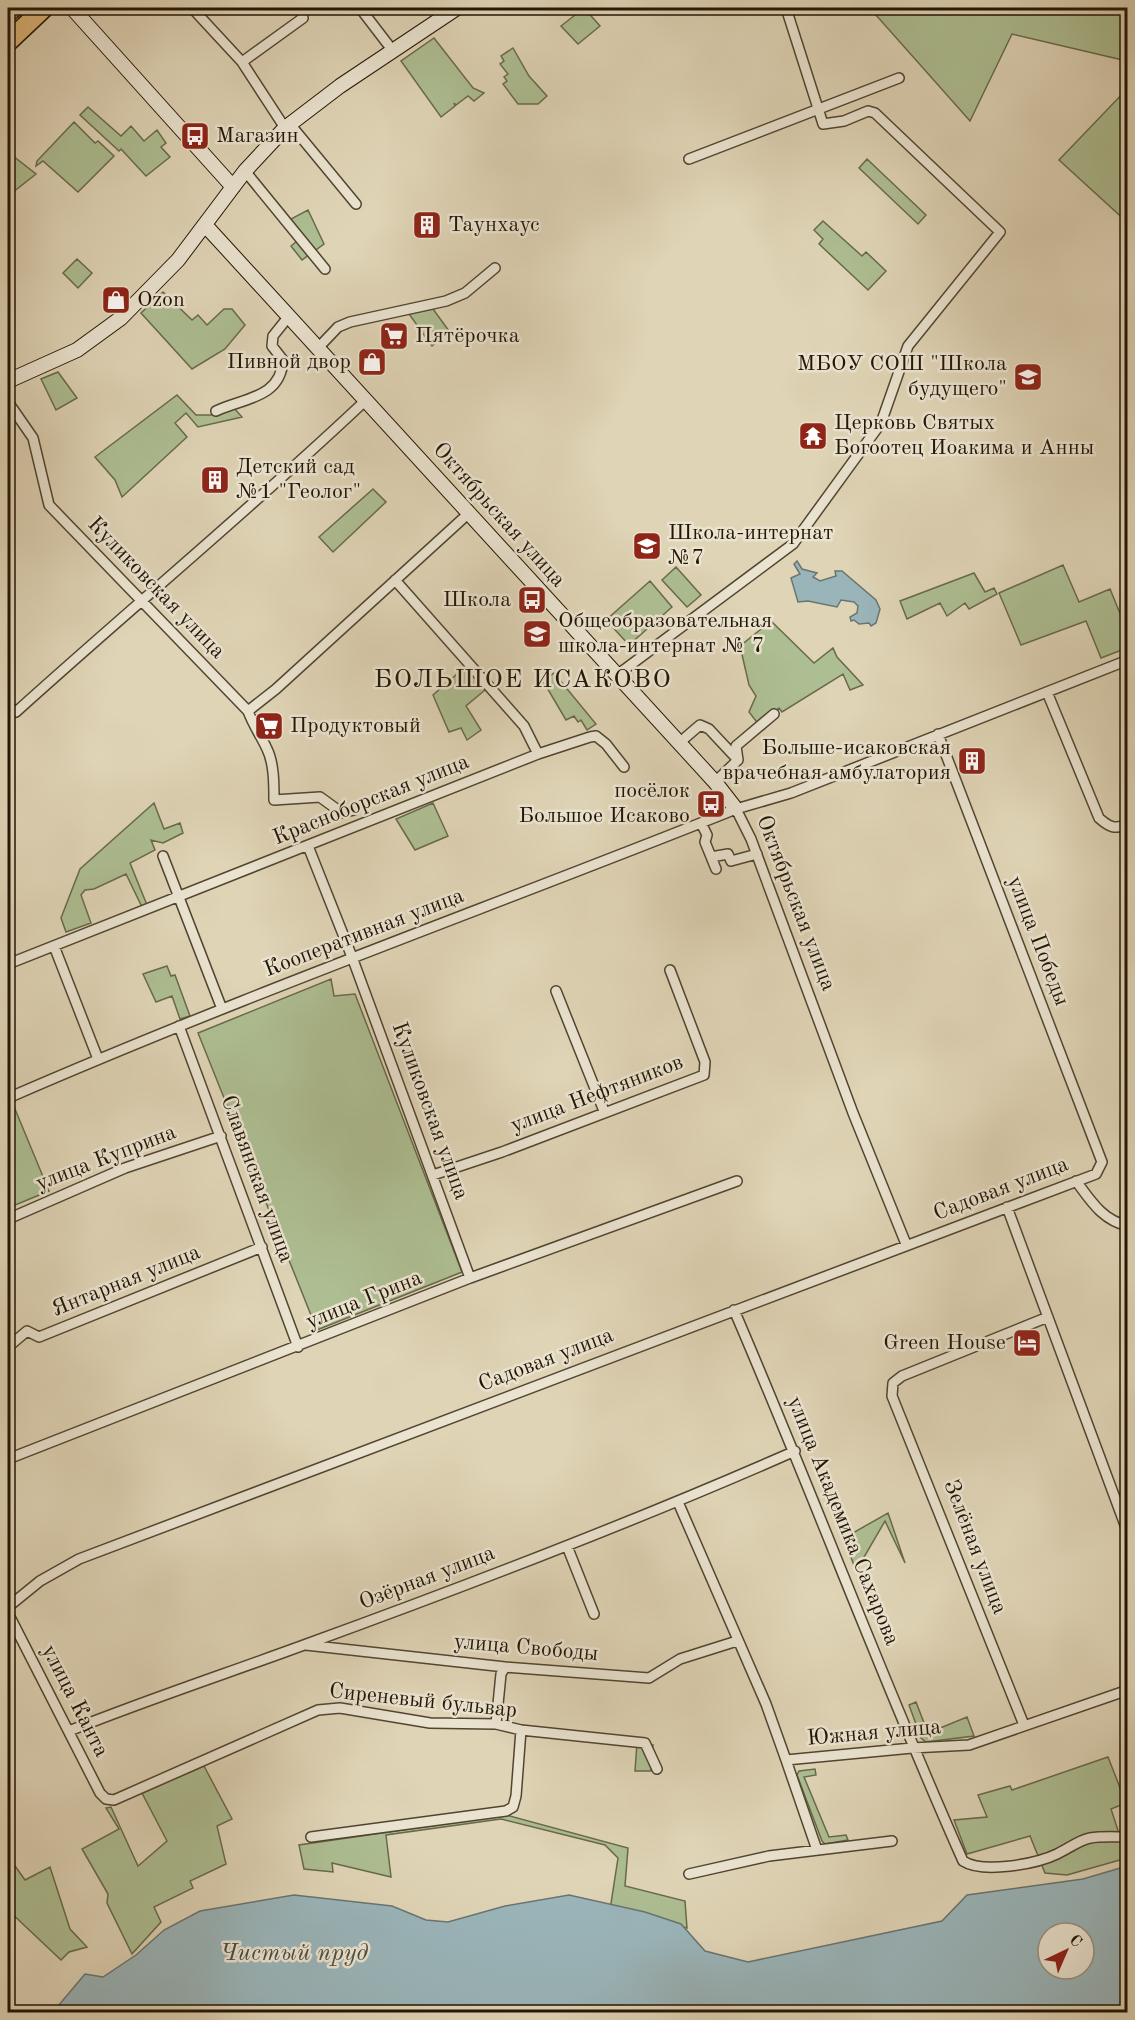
<svg xmlns="http://www.w3.org/2000/svg" width="1135" height="2020" font-family="'Old Standard TT',serif">
<style>
.green{fill:#adbe92;stroke:#686a4b;stroke-width:1.5}
.water{fill:#9ab5ba;stroke:#6a7571;stroke-width:1.5;fill-rule:evenodd}
.lines{fill:none;stroke-linecap:round;stroke-linejoin:round}
.street-casing{stroke:#514530;stroke-width:12}
.secondary-casing{stroke:#221504;stroke-width:16}
.highway-casing{stroke:#221504;stroke-width:21}
.street{stroke:#eae3d0;stroke-width:9}
.secondary{stroke:#eae3d0;stroke-width:14}
.highway{stroke:#e0ba7b;stroke-width:18}
.labels{text-anchor:middle;dominant-baseline:central;stroke-width:5;stroke-linejoin:round;paint-order:stroke}
.poi-label{font-size:22px;fill:#221504;stroke:#eae3d0;text-anchor:start}
.street-label{font-size:22px;fill:#221504;stroke:#eae3d0}
.water-label{font-size:24px;font-style:italic;fill:#4c4d44;stroke:#eae3d0}
.quarter-label{font-size:26px;letter-spacing:1.5px;fill:#221504;stroke:#eae3d0}
</style>
<rect width="100%" height="100%" fill="#dfd4b6"/>
<filter id="stains"><feTurbulence type="fractalNoise" baseFrequency=".00333" numOctaves="4"/><feColorMatrix values="0 0 0 0 .2 0 0 0 0 .09 0 0 0 0 .02 0 0 0 .5 -.17"/></filter>
<radialGradient id="worn" r=".72"><stop offset=".6" stop-color="#630" stop-opacity="0"/><stop offset="1" stop-color="#630" stop-opacity=".3"/></radialGradient>
<!-- green -->
<path class="green" d="M584,8L600,26L578,44L561,26Z
M879,8H1127V61L1012,34L970,121L875,14Z
M434,38L473,88L484,93L474,101L468,96L456,105L454,103L455,106L441,117L401,61Z
M513,48L529,76L547,96L538,104H518L503,84L507,81L504,77L508,74L500,64L504,61L501,56Z
M1127,89V222L1059,160Z
M88,107L121,136L131,126L144,141L157,130L166,143L161,147L170,157L146,176L121,149L119,151L80,115Z
M74,122L95,143L98,141L114,156L78,192L43,161L36,166L37,161Z
M8,152L36,174L8,196Z
M867,159L926,215L918,224L859,168Z
M308,210L324,244L302,260L291,246L297,241L289,220Z
M823,221L862,256L866,252L886,271L868,290L819,244L823,239L814,230Z
M77,259L92,273L78,288L63,273Z
M163,292L192,320L198,315L207,325L224,309H232L245,325L225,349L192,369L141,313Z
M433,309L449,331L432,346L409,314Z
M58,372L77,398L56,410L41,379Z
M177,395L196,415H211L234,408L242,417L198,427L186,413L175,423L187,437L122,497L115,480L95,457Z
M373,489L386,502L333,552L319,537Z
M1063,565L1079,602L1110,589L1124,623L1127,626V648L1101,658L1086,621L1021,645L999,593Z
M676,567L701,595L687,607L662,580Z
M974,573L985,592L994,588L997,594L969,609L965,603L947,616L940,603L907,619L900,601Z
M650,581L672,607L629,645L606,620Z
M771,621L814,663L833,648L837,657L863,685L850,690L843,674L782,712L779,708L759,725L749,712L756,696L749,685L740,646Z
M465,667L485,690L466,706L481,730L467,740L461,728L449,732L433,695Z
M554,673L596,724L587,730L581,720L578,722L574,716L566,720L543,681Z
M154,803L164,829L180,823L183,833L163,843L151,840L155,850L130,863L147,905L142,907L126,874L94,889L85,890L81,895L91,923L66,932L61,918L80,869Z
M433,803L448,836L415,850L396,819Z
M167,966L171,976L175,975L190,1016L180,1019L172,996L156,1002L143,974Z
M331,979L334,996L355,994L462,1272L317,1330L198,1033Z
M15,1109L49,1191L8,1208V1112Z
M888,1513L905,1563L885,1521L856,1571L844,1538Z
M916,1702L928,1733L967,1717L974,1736L926,1742L921,1738L909,1705Z
M637,1743L653,1745L651,1771H635Z
M1108,1757L1126,1803L1111,1809L1127,1858L1067,1875L1045,1873L1030,1836L967,1854L954,1820L987,1817L978,1795L1010,1786L1012,1790Z
M204,1766L232,1819L217,1826L226,1864L190,1881L193,1888L154,1907L161,1922L132,1954L107,1903L108,1894L82,1849L119,1829L106,1808L111,1807L138,1866L167,1841L142,1793Z
M815,1769L816,1775L804,1777L829,1837L846,1835L848,1840L825,1844L822,1841L797,1775L799,1771Z
M506,1815L628,1848L625,1886L685,1901L687,1928L610,1910L618,1858L605,1845L501,1819L386,1835L391,1877L332,1863L333,1872L304,1869L299,1845Z
M8,1856L25,1880L50,1867L70,1929L87,1947L69,1952L61,1960L8,1910Z"/>
<!-- water -->
<path class="water" d="M797,561L802,569L817,573L813,577L820,581L836,576L835,571H842L876,600L880,609L876,623L871,626L869,623L859,624L854,620L851,621L850,617L857,613L858,606L854,602L841,600L837,607L808,601L798,602L791,578L800,574L794,564Z
M1127,1866V2012H53L85,1974L103,1977L136,1955L164,1930L200,1911L294,1895L392,1906L426,1920L448,1922L505,1906L569,1895L645,1912L681,1924L705,1951L748,1962L942,1921L967,1895L1083,1879ZM1048,1933H1084V1969H1048Z"/>
<g class="lines">
<!-- street casing -->
<g class="street-casing">
<path id="street" d="M192,8L242,62L285,128
M360,8L393,51
M242,62L303,18
M290,124L356,204
M689,159L899,78
M245,171L325,269
M318,348L338,327L350,322L446,301L465,293L495,268
M8,402L33,438L49,505L248,711C253,725 261,736 267,749C274,763 274,784 274,800L320,797L342,813L354,810
M216,411C244,398 281,398 283,360L272,346L273,336L289,316
M395,580L524,726L538,754
M617,675L793,544L881,423L908,346L1000,232L875,113L868,111L844,121L823,124L786,8
M1047,692L1099,818C1109,827 1115,830 1128,824
M8,707L16,712C132,607 252,508 366,400
M248,711L276,689L469,513
M679,743L700,725L709,729L738,760L715,782
M738,760L736,746L774,714
M736,809L751,839L853,1113L906,1244
M701,823L707,835L705,842L716,869
M308,846L352,957L470,1278
M163,856L222,1009
M711,857L728,854L731,861L757,854
M1127,904L1128,906
M54,946L98,1059
M8,964L538,754L590,737L596,736L606,744L624,767
M556,991L604,1111
M179,1026L298,1347
M8,1098C247,994 493,906 736,809L791,793L1128,660
M433,1175L502,1152L704,1075L705,1062L670,970
M1076,1181C1091,1201 1102,1220 1128,1226
M1007,1207L1128,1533
M8,1219L125,1168L221,1136
M734,1310C813,1493 882,1680 963,1861C983,1874 1036,1864 1057,1854C1068,1849 1079,1840 1090,1838C1102,1836 1115,1837 1128,1837
M8,1347L27,1331L39,1337L262,1247
M8,1459L470,1278L737,1181
M678,1502L766,1704L786,1760L912,1748L969,1745L1128,1690
M567,1546L594,1614
M8,1607L40,1581L79,1559L1096,1174L1102,1162L938,734
M8,1613L100,1793L106,1799L114,1800L318,1710L340,1708L430,1723L496,1724L521,1730L645,1743L657,1769
M306,1645L505,1667L649,1678L680,1659L737,1641
M496,1724L501,1674L505,1667
M1024,1725L892,1396L893,1383L902,1376L1048,1317
M69,1731C146,1700 225,1674 304,1645C469,1585 634,1522 795,1451
M786,1760L817,1850
M311,1837L506,1811L513,1807L516,1796L521,1730
M689,1874L769,1856L892,1841"/>
</g>
<!-- secondary casing -->
<g class="secondary-casing">
<path id="secondary" d="M72,8L233,187
M206,226L715,782L736,809
M8,381L77,350L121,318L178,260L245,171L285,128L340,86L457,8"/>
</g>
<!-- highway casing -->
<g class="highway-casing">
<path id="highway" d="M8,12L13,8
M8,42L44,8"/>
</g>
<!-- street -->
<use href="#street" class="street"/>
<!-- secondary -->
<use href="#secondary" class="secondary"/>
<!-- highway -->
<use href="#highway" class="highway"/>
</g>
<!-- icons -->
<defs>
<g id="bus-square" transform="scale(1.5)"><rect x="-9" y="-9" width="18" height="18" rx="4" fill="#8f2418" stroke="#eae3d0"/><path d="M-5-6H5V4H4V6H2V4H-2V6H-4V4H-5ZM-3.5-4V0h7V-4ZM-3.5 1.2v1.5H-2V1.2ZM2 1.2v1.5H3.5V1.2Z" fill="#fff"/></g>
<g id="building-square" transform="scale(1.5)"><rect x="-9" y="-9" width="18" height="18" rx="4" fill="#8f2418" stroke="#eae3d0"/><path d="M-4-6H4V6H1V3H-1V6H-4ZM-2.5-4.3h1.7v1.8h-1.7ZM.8-4.3h1.7v1.8H.8ZM-2.5-1h1.7V.8h-1.7ZM.8-1h1.7V.8H.8Z" fill="#fff"/></g>
<g id="shop-square" transform="scale(1.5)"><rect x="-9" y="-9" width="18" height="18" rx="4" fill="#8f2418" stroke="#eae3d0"/><path d="M-5-2.5h2.3a2.7 3.5 0 0 1 5.4 0H5L5.5 6h-11ZM-1.5-2.5h3a1.5 2.3 0 0 0-3 0Z" fill="#fff"/></g>
<g id="supermarket-square" transform="scale(1.5)"><rect x="-9" y="-9" width="18" height="18" rx="4" fill="#8f2418" stroke="#eae3d0"/><path d="M-6-5.5h2.5l.6 2H6L4.5 2H-2.5L-4.4-4H-6ZM-1.5 3.2a1.3 1.3 0 1 0 .1 0ZM3 3.2a1.3 1.3 0 1 0 .1 0Z" fill="#fff"/></g>
<g id="school-square" transform="scale(1.5)"><rect x="-9" y="-9" width="18" height="18" rx="4" fill="#8f2418" stroke="#eae3d0"/><path d="M0-5L7-2L0 1L-7-2ZM-4 1L0 2.5L4 1V4Q0 6-4 4Z" fill="#fff"/></g>
<g id="temple-square" transform="scale(1.5)"><rect x="-9" y="-9" width="18" height="18" rx="4" fill="#8f2418" stroke="#eae3d0"/><path d="M0-6L5-2H3V0L6.5 2.5H4V6H1.5V3h-3V6H-4V2.5H-6.5L-3 0V-2H-5Z" fill="#fff"/></g>
<g id="hotel-square" transform="scale(1.5)"><rect x="-9" y="-9" width="18" height="18" rx="4" fill="#8f2418" stroke="#eae3d0"/><path d="M-6-4.5h1.5V1H6V5H4.5V3h-9V5H-6ZM-4 0a1.8 1.8 0 1 1 3.6 0ZM.5 0V-2.5h3Q6-2.5 6 0Z" fill="#fff"/></g>
</defs>
<g fill-rule="evenodd">
<use href="#bus-square" x="195" y="136"/>
<use href="#building-square" x="427" y="225"/>
<use href="#shop-square" x="116" y="300"/>
<use href="#supermarket-square" x="394" y="336"/>
<use href="#shop-square" x="372" y="362"/>
<use href="#school-square" x="1028" y="377"/>
<use href="#temple-square" x="813" y="436"/>
<use href="#building-square" x="215" y="480"/>
<use href="#school-square" x="647" y="546"/>
<use href="#bus-square" x="532" y="600"/>
<use href="#school-square" x="537" y="634"/>
<use href="#supermarket-square" x="269" y="726"/>
<use href="#building-square" x="972" y="761"/>
<use href="#bus-square" x="711" y="804"/>
<use href="#hotel-square" x="1027" y="1343"/>
</g>
<g class="labels">
<!-- poi labels -->
<g class="poi-label">
<text x="216" y="136">Магазин</text>
<text x="448" y="225">Таунхаус</text>
<text x="137" y="300">Ozon</text>
<text x="415" y="336">Пятёрочка</text>
<text x="351" y="362" text-anchor="end">Пивной двор</text>
<text x="1007" y="364" text-anchor="end">МБОУ СОШ "Школа<tspan x="1007" dy="25">будущего"</tspan></text>
<text x="834" y="423">Церковь Святых<tspan x="834" dy="25">Богоотец Иоакима и Анны</tspan></text>
<text x="236" y="467">Детский сад<tspan x="236" dy="25">№1 "Геолог"</tspan></text>
<text x="668" y="533">Школа-интернат<tspan x="668" dy="25">№7</tspan></text>
<text x="511" y="600" text-anchor="end">Школа</text>
<text x="558" y="621">Общеобразовательная<tspan x="558" dy="25">школа-интернат № 7</tspan></text>
<text x="290" y="726">Продуктовый</text>
<text x="951" y="748" text-anchor="end">Больше-исаковская<tspan x="951" dy="25">врачебная амбулатория</tspan></text>
<text x="690" y="791" text-anchor="end">посёлок<tspan x="690" dy="25">Большое Исаково</tspan></text>
<text x="1006" y="1343" text-anchor="end">Green House</text>
</g>
<!-- street labels -->
<g class="street-label">
<text transform="translate(499 515) rotate(48)">Октябрьская улица</text>
<text transform="translate(156 588) rotate(46)">Куликовская улица</text>
<text transform="translate(371 800) rotate(-22)">Красноборская улица</text>
<text transform="translate(796 903) rotate(69)">Октябрьская улица</text>
<text transform="translate(364 933) rotate(-21)">Кооперативная улица</text>
<text transform="translate(1038 941) rotate(69)">улица Победы</text>
<text transform="translate(597 1094) rotate(-21)">улица Нефтяников</text>
<text transform="translate(430 1111) rotate(70)">Куликовская улица</text>
<text transform="translate(106 1158) rotate(-21)">улица Куприна</text>
<text transform="translate(257 1179) rotate(70)">Славянская улица</text>
<text transform="translate(1001 1189) rotate(-21)">Садовая улица</text>
<text transform="translate(126 1281) rotate(-22)">Янтарная улица</text>
<text transform="translate(364 1300) rotate(-22)">улица Грина</text>
<text transform="translate(546 1360) rotate(-21)">Садовая улица</text>
<text transform="translate(843 1521) rotate(68)">улица Академика Сахарова</text>
<text transform="translate(975 1547) rotate(69)">Зелёная улица</text>
<text transform="translate(427 1578) rotate(-21)">Озёрная улица</text>
<text transform="translate(526 1648) rotate(5)">улица Свободы</text>
<text transform="translate(75 1701) rotate(63)">улица Канта</text>
<text transform="translate(423 1701) rotate(6)">Сиреневый бульвар</text>
<text transform="translate(874 1733) rotate(-5)">Южная улица</text>
</g>
<!-- water labels -->
<g class="water-label">
<text x="294" y="1954">Чистый пруд</text>
</g>
<!-- quarter labels -->
<g class="quarter-label">
<text x="523" y="680">БОЛЬШОЕ ИСАКОВО</text>
</g>
</g>
<!-- margin -->
<rect width="1135" height="2020" fill="none" stroke="#dfd4b6" stroke-width="30"/>
<rect x="9" y="9" width="1117" height="2002" fill="none" stroke="#221504" stroke-width="3"/>
<rect x="15" y="15" width="1105" height="1990" fill="none" stroke="#221504" stroke-width="1.5"/>
<!-- north arrow -->
<g transform="translate(1066 1951) rotate(44)"><circle r="28" fill="#eae3d0" stroke="#9a917e" stroke-width="1.5"/>
<path d="M0-4.5L10 22L0 15L-10 22Z" fill="#8f2418"/>
<text y="-9" font-size="16" font-weight="bold" text-anchor="middle" fill="#221504">С</text>
</g>
<rect width="100%" height="100%" filter="url(#stains)"/>
<rect width="100%" height="100%" fill="url(#worn)"/>
</svg>
